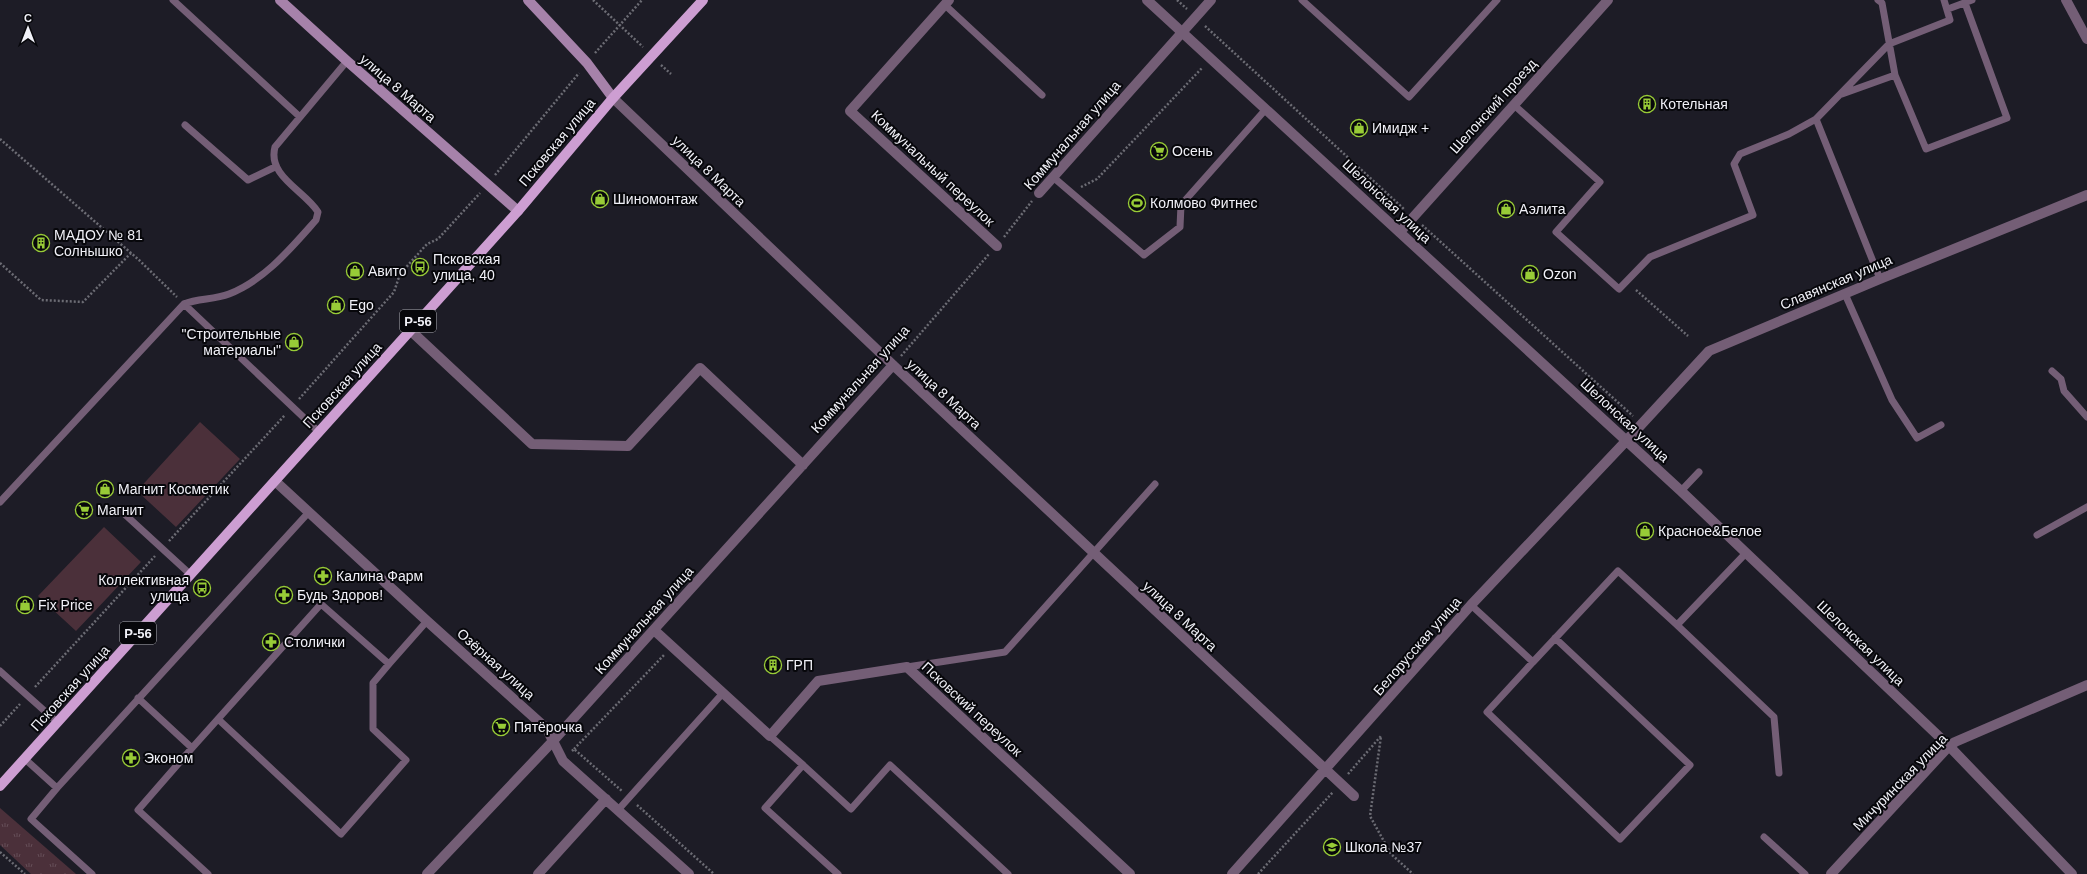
<svg xmlns="http://www.w3.org/2000/svg" width="2087" height="874" font-family="Arial,sans-serif">
<style>
.green{fill:#4b303a}
.park{fill:url(#park-tufts)}
.lines{fill:none;stroke-linecap:round;stroke-linejoin:round}
.path{stroke:#6c6c74;stroke-width:2.5;stroke-dasharray:2 2;stroke-linecap:butt}
.service{stroke:#745e76;stroke-width:7}
.pedestrian{stroke:#745e76;stroke-width:10}
.minor{stroke:#745e76;stroke-width:10}
.tertiary{stroke:#745e76;stroke-width:10}
.secondary{stroke:#a682aa;stroke-width:10}
.primary{stroke:#cd9ed2;stroke-width:10}
.labels{text-anchor:middle;dominant-baseline:central;stroke-width:4;stroke-linejoin:round;paint-order:stroke}
.shield{fill:#07070b;stroke:#ababb1;stroke-width:1}
.shield-label{font-size:13px;font-weight:bold;fill:#f1f1f8}
.street-label{font-size:14px;fill:#f1f1f8;stroke:#07070b}
.poi-label{font-size:14px;fill:#f1f1f8;stroke:#07070b;text-anchor:start}
</style>
<defs>
<pattern id="park-tufts" width="24" height="20" patternUnits="userSpaceOnUse"><rect width="24" height="20" fill="#4b303a"/><path d="M3 7l-1-3M5 7V3M7 7l1-3M15 17l-1-3M17 17v-4M19 17l1-3" fill="none" stroke="#654e57"/></pattern>
</defs>
<rect width="100%" height="100%" fill="#1d1c26"/>
<!-- green -->
<path class="green" d="M200,422L240,459L176,527L137,491Z
M104,527L141,562L76,631L38,596Z"/>
<!-- park -->
<path class="park" d="M0,808L76,874H31L0,845Z"/>
<g class="lines">
<!-- path -->
<path class="path" d="M593,0L643,47
M1177,0L1187,9
M1205,26L1405,210
M595,53L642,0
M661,65L671,74
M0,139L139,260L177,297
M495,175L579,73
M1081,187L1097,179L1202,68
M1422,225L1633,416
M1004,237L1032,201
M0,263L41,300L83,302L131,253
M1636,290L1688,336
M901,356L989,254
M299,399L394,292L400,274L427,244L438,239L480,193
M169,541L285,415
M35,687L155,556
M0,726L20,704
M574,749L664,655
M572,751L574,749L622,791
M1348,774L1381,736L1370,816L1391,854L1413,874
M637,805L714,874
M0,852L25,874
M1258,874L1333,792"/>
<!-- service -->
<path class="service" d="M173,0L300,117
M1302,0L1409,97L1497,0
M1878,0L1882,3L1895,75L1926,149L2007,118L1965,3
M945,5L1042,95
M1948,9L1972,0
M1842,94L1895,75
M1514,105L1600,182L1556,232L1619,289L1650,257L1753,215L1734,164L1740,154L1789,134L1816,119
M185,125L248,180L275,167
M1053,177L1144,255L1180,227L1181,205L1266,109
M1880,279L1816,119L1889,44L1950,20L1944,0
M1845,294L1892,400L1917,438L1941,425
M184,304C198,298 214,300 229,294C265,280 291,248 316,220L318,212C305,191 267,176 275,147L347,61
M2052,371L2061,379L2064,391L2087,417
M1681,491L1699,472
M0,502L184,304L319,432
M119,509L191,575
M2037,535L2087,507
M1471,605L1533,662L1618,571L1677,625L1746,553
M1677,625L1774,717L1779,773
M1533,662L1487,712L1620,839L1690,765L1555,638
M907,667L1005,652L1155,484
M0,671L57,722
M138,698L192,748L138,810L208,874
M218,719L341,834L406,760L373,729V683L389,664
M770,736L803,765L765,808L838,874
M192,748L321,604L389,664L427,621
M25,759L57,788L309,512
M803,765L851,809L890,765L1008,874
M57,788L31,819L92,874
M618,810L723,693
M1764,837L1805,874"/>
<!-- pedestrian -->
<path class="pedestrian" d="M427,874L554,740"/>
<!-- minor -->
<path class="minor" d="M949,0L850,111L997,246
M1147,0L1681,491L1949,746L2072,874
M2066,0L2087,39
M613,98L893,365L1354,796
M1039,193L1211,0
M1400,232L1608,0
M410,330L532,444L628,446L700,368L803,465
M275,481L427,621L547,729L563,761L689,874
M654,630L770,736L818,681L907,667L1130,874
M554,740L893,365
M538,874L606,799
M1232,874L1471,605L1627,440
M1831,874L1949,746L1955,742L2087,685"/>
<!-- tertiary -->
<path class="tertiary" d="M1627,440L1709,351L1880,279L2087,195"/>
<!-- secondary -->
<path class="secondary" d="M280,0L347,61L518,211
M528,0L587,63L613,98"/>
<!-- primary -->
<path class="primary" d="M0,786L518,211L613,98L703,0"/>
</g>
<!-- icons -->
<defs>
<g id="building-ring" transform="scale(0.9)"><circle r="9.5" fill="#07070b" stroke="#98cb37" stroke-width="1.5"/><path d="M-4-6H4V6H1V3H-1V6H-4ZM-2.5-4.3h1.7v1.8h-1.7ZM.8-4.3h1.7v1.8H.8ZM-2.5-1h1.7V.8h-1.7ZM.8-1h1.7V.8H.8Z" fill="#98cb37"/></g>
<g id="shop-ring" transform="scale(0.9)"><circle r="9.5" fill="#07070b" stroke="#98cb37" stroke-width="1.5"/><path d="M-5-2.5h2.3a2.7 3.5 0 0 1 5.4 0H5L5.5 6h-11ZM-1.5-2.5h3a1.5 2.3 0 0 0-3 0Z" fill="#98cb37"/></g>
<g id="supermarket-ring" transform="scale(0.9)"><circle r="9.5" fill="#07070b" stroke="#98cb37" stroke-width="1.5"/><path d="M-6-5.5h2.5l.6 2H6L4.5 2H-2.5L-4.4-4H-6ZM-1.5 3.2a1.3 1.3 0 1 0 .1 0ZM3 3.2a1.3 1.3 0 1 0 .1 0Z" fill="#98cb37"/></g>
<g id="stadium-ring" transform="scale(0.9)"><circle r="9.5" fill="#07070b" stroke="#98cb37" stroke-width="1.5"/><path d="M0-5a6.5 5 0 1 0 0 10a6.5 5 0 1 0 0-10ZM-3.5-1.8h7v3.6h-7Z" fill="#98cb37"/></g>
<g id="bus-ring" transform="scale(0.9)"><circle r="9.5" fill="#07070b" stroke="#98cb37" stroke-width="1.5"/><path d="M-5-6H5V4H4V6H2V4H-2V6H-4V4H-5ZM-3.5-4V0h7V-4ZM-3.5 1.2v1.5H-2V1.2ZM2 1.2v1.5H3.5V1.2Z" fill="#98cb37"/></g>
<g id="pharmacy-ring" transform="scale(0.9)"><circle r="9.5" fill="#07070b" stroke="#98cb37" stroke-width="1.5"/><path d="M-2-6h4v4h4v4h-4v4h-4v-4h-4v-4h4Z" fill="#98cb37"/></g>
<g id="school-ring" transform="scale(0.9)"><circle r="9.5" fill="#07070b" stroke="#98cb37" stroke-width="1.5"/><path d="M0-5L7-2L0 1L-7-2ZM-4 1L0 2.5L4 1V4Q0 6-4 4Z" fill="#98cb37"/></g>
</defs>
<g fill-rule="evenodd">
<use href="#building-ring" x="1647" y="104"/>
<use href="#shop-ring" x="1359" y="128"/>
<use href="#supermarket-ring" x="1159" y="151"/>
<use href="#shop-ring" x="600" y="199"/>
<use href="#stadium-ring" x="1137" y="203"/>
<use href="#shop-ring" x="1506" y="209"/>
<use href="#building-ring" x="41" y="243"/>
<use href="#bus-ring" x="420" y="267"/>
<use href="#shop-ring" x="355" y="271"/>
<use href="#shop-ring" x="1530" y="274"/>
<use href="#shop-ring" x="336" y="305"/>
<use href="#shop-ring" x="294" y="342"/>
<use href="#shop-ring" x="105" y="489"/>
<use href="#supermarket-ring" x="84" y="510"/>
<use href="#shop-ring" x="1645" y="531"/>
<use href="#pharmacy-ring" x="323" y="576"/>
<use href="#bus-ring" x="202" y="588"/>
<use href="#pharmacy-ring" x="284" y="595"/>
<use href="#shop-ring" x="25" y="605"/>
<use href="#pharmacy-ring" x="271" y="642"/>
<use href="#building-ring" x="773" y="665"/>
<use href="#supermarket-ring" x="501" y="727"/>
<use href="#pharmacy-ring" x="131" y="758"/>
<use href="#school-ring" x="1332" y="847"/>
</g>
<g class="labels">
<!-- shield labels -->
<g class="shield">
<rect x="400" y="310" width="36" height="22" rx="3"/>
<rect x="120" y="622" width="36" height="22" rx="3"/>
</g>
<g class="shield-label">
<text x="418" y="321">Р-56</text>
<text x="138" y="633">Р-56</text>
</g>
<!-- street labels -->
<g class="street-label">
<text transform="translate(398 88) rotate(41)">улица 8 Марта</text>
<text transform="translate(1493 106) rotate(-48)">Шелонский проезд</text>
<text transform="translate(1072 135) rotate(-49)">Коммунальная улица</text>
<text transform="translate(557 142) rotate(-50)">Псковская улица</text>
<text transform="translate(933 168) rotate(43)">Коммунальный переулок</text>
<text transform="translate(709 171) rotate(44)">улица 8 Марта</text>
<text transform="translate(1387 201) rotate(43)">Шелонская улица</text>
<text transform="translate(1836 282) rotate(-23)">Славянская улица</text>
<text transform="translate(860 379) rotate(-48)">Коммунальная улица</text>
<text transform="translate(342 385) rotate(-48)">Псковская улица</text>
<text transform="translate(944 394) rotate(43)">улица 8 Марта</text>
<text transform="translate(1625 420) rotate(43)">Шелонская улица</text>
<text transform="translate(1180 616) rotate(43)">улица 8 Марта</text>
<text transform="translate(644 620) rotate(-48)">Коммунальная улица</text>
<text transform="translate(1861 643) rotate(44)">Шелонская улица</text>
<text transform="translate(1417 646) rotate(-49)">Белорусская улица</text>
<text transform="translate(496 664) rotate(42)">Озёрная улица</text>
<text transform="translate(70 688) rotate(-48)">Псковская улица</text>
<text transform="translate(972 709) rotate(43)">Псковский переулок</text>
<text transform="translate(1900 782) rotate(-46)">Мичуринская улица</text>
</g>
<!-- poi labels -->
<g class="poi-label">
<text x="1660" y="104">Котельная</text>
<text x="1372" y="128">Имидж +</text>
<text x="1172" y="151">Осень</text>
<text x="613" y="199">Шиномонтаж</text>
<text x="1150" y="203">Колмово Фитнес</text>
<text x="1519" y="209">Аэлита</text>
<text x="54" y="235">МАДОУ № 81<tspan x="54" dy="16">Солнышко</tspan></text>
<text x="433" y="259">Псковская<tspan x="433" dy="16">улица, 40</tspan></text>
<text x="368" y="271">Авито</text>
<text x="1543" y="274">Ozon</text>
<text x="349" y="305">Ego</text>
<text x="281" y="334" text-anchor="end">"Строительные<tspan x="281" dy="16">материалы"</tspan></text>
<text x="118" y="489">Магнит Косметик</text>
<text x="97" y="510">Магнит</text>
<text x="1658" y="531">Красное&amp;Белое</text>
<text x="336" y="576">Калина Фарм</text>
<text x="189" y="580" text-anchor="end">Коллективная<tspan x="189" dy="16">улица</tspan></text>
<text x="297" y="595">Будь Здоров!</text>
<text x="38" y="605">Fix Price</text>
<text x="284" y="642">Столички</text>
<text x="786" y="665">ГРП</text>
<text x="514" y="727">Пятёрочка</text>
<text x="144" y="758">Эконом</text>
<text x="1345" y="847">Школа №37</text>
</g>
</g>
<!-- north arrow -->
<g transform="translate(28 28)" stroke="#07070b" stroke-width="3" paint-order="stroke">
<path d="M0-3L7 15L0 10L-7 15Z" fill="#f1f1f8"/>
<text y="-6" font-size="11" font-weight="bold" text-anchor="middle" fill="#f1f1f8">С</text>
</g>
</svg>
